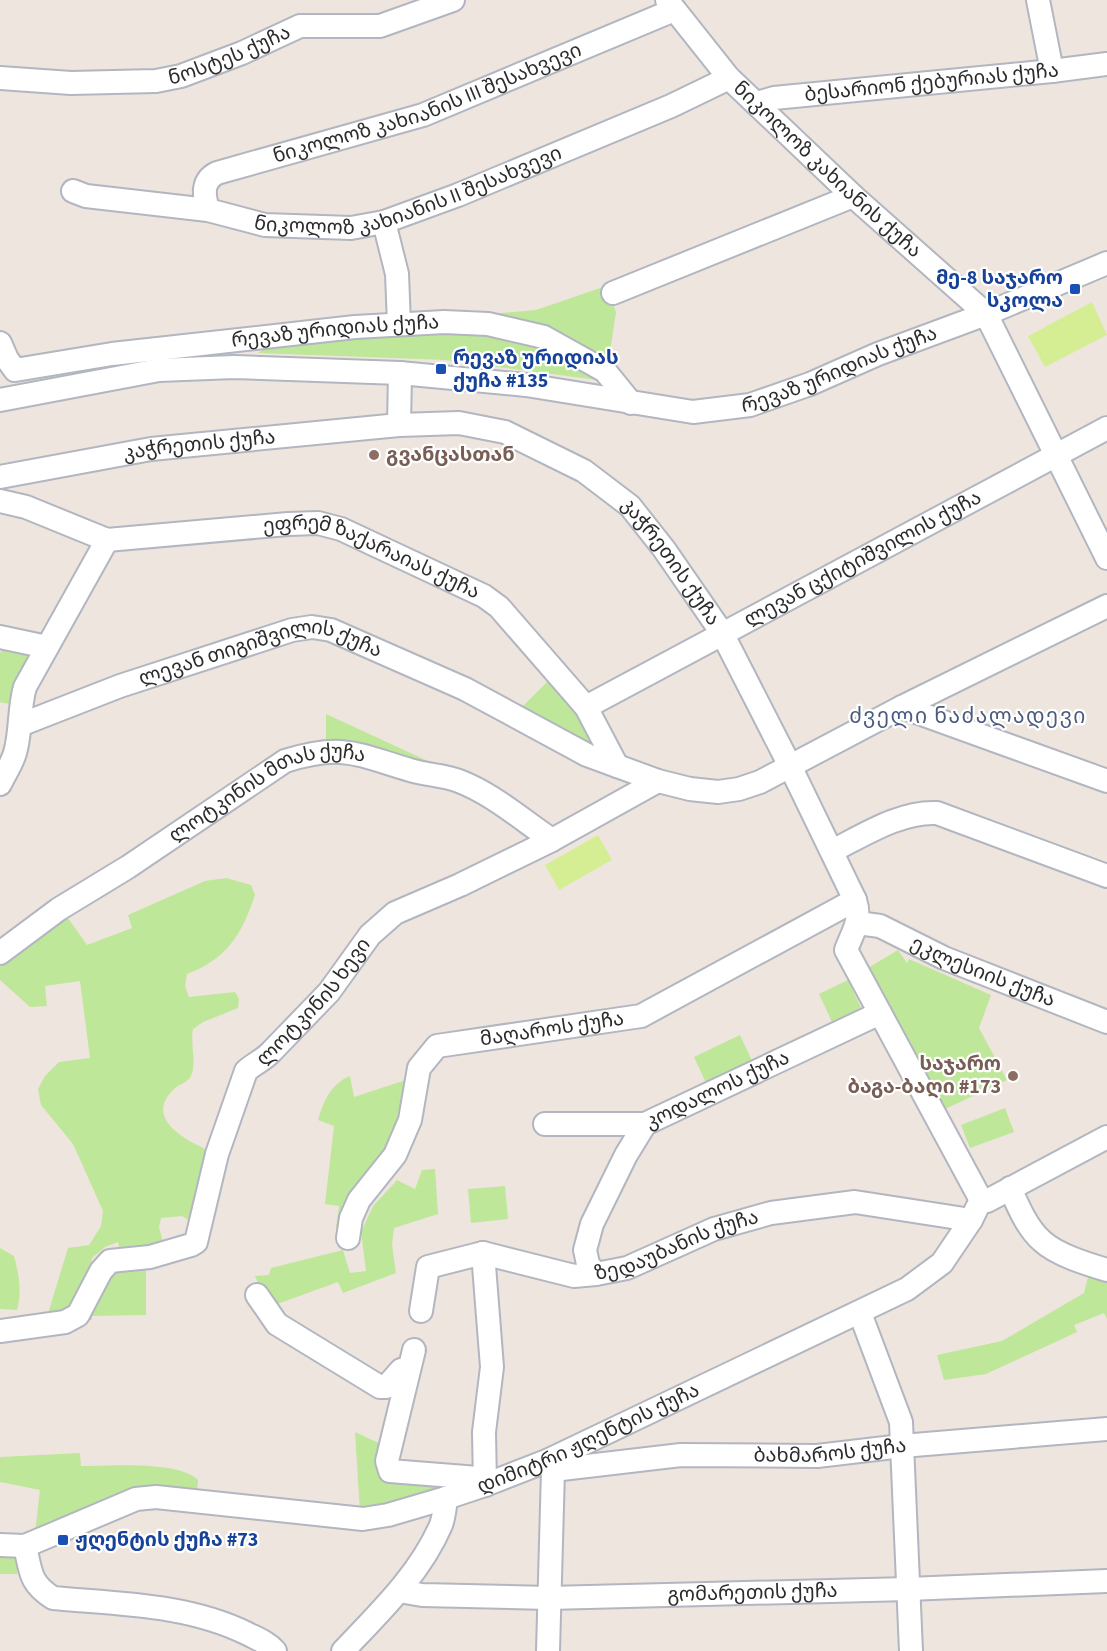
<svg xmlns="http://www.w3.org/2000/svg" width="1107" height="1651" font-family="'Source Sans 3','Noto Sans Georgian',sans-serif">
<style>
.green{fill:#bfe799}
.pitch{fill:#d5ee94}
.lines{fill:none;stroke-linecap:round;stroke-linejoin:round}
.minor-casing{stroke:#b2b6c0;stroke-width:26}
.minor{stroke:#fff;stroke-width:22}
.transit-dot{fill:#1a4fb4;stroke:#fff;stroke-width:2}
.education-dot{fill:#8d6e63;stroke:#fff;stroke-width:2}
.labels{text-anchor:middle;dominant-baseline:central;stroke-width:4.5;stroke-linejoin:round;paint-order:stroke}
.street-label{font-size:20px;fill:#2c2c2c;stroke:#fff}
.transit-label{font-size:20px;font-weight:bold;fill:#164399;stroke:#fff;text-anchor:start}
.education-label{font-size:20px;font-weight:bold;fill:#785e54;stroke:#fff;text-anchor:start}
.neighbourhood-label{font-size:21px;letter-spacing:1.5px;fill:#4a5b7f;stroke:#fff}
</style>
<rect width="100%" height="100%" fill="#eee5de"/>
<!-- green -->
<path class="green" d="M606,286L616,312L608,365L467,316L536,310Z
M457,333H492L542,343L605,381L445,360L258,353L271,343Z
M2,647L37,656L14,705L0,702V654Z
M548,681C561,697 593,725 591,746L518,711Z
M326,714L469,780L326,745Z
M226,878L251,885L255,895C242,934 227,959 187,974L185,986L189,997L235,992L239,999L238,1008L203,1022L193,1029C190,1045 197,1061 191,1076C188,1083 178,1084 173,1090C143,1120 189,1142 212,1152L193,1223L182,1216L161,1218L159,1227L164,1246L131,1252L119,1247L118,1242L105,1247L92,1258L90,1271L76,1310L47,1317L68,1248L89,1245L101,1226L103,1211L73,1144L41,1105L38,1089L45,1076L59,1062L90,1058L80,981L45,986L47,1006L30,1007L0,980V957L63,911L87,945L132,928L128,915L205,881Z
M898,950L907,963L909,959L991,995L979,1028L1007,1080L943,1110L890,1008L891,1004H889L868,968Z
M848,980L861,1008L832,1022L819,994Z
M740,1035L753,1063L707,1085L694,1057Z
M350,1076L354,1097L412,1078L407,1109L385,1151L370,1166L355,1193L347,1196L341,1229L336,1227L339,1206L325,1204L334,1126L318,1120C324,1100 331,1084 350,1076Z
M1005,1108L1014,1132L970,1148L961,1125Z
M435,1169L438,1214L394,1228L392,1245L396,1273L343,1293L338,1282L269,1307L255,1276L269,1275L271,1268L343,1250L350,1273L366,1271L361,1232L373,1206L397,1180L415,1189L422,1170Z
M505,1186L508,1219L471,1223L468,1189Z
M0,1248L14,1256C19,1274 22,1292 17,1310L0,1309Z
M146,1267V1315L92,1316V1320H78L107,1279L117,1270Z
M1088,1277L1107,1282V1319L1104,1313L1074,1325L1077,1332L986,1374L944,1380L937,1355L1002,1341L1084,1293Z
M355,1432L385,1446L380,1461L468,1483L360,1512Z
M80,1453L81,1466C109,1466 178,1460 198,1480L197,1493L35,1533L40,1490L0,1482V1457Z
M0,1555H18L17,1574H0Z"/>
<!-- pitch -->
<path class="pitch" d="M1092,302L1107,335L1045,367L1028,336Z
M598,835L612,860L559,890L545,865Z"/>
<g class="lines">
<!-- minor casing -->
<g class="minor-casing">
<g id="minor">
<path id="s1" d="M667,0L729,78L853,196L986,314L1107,558"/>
<path d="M1038,0L1052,71"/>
<path id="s2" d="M0,78L71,83L156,81L181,76L242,53L300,26H380L453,0"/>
<path id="s3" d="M757,103L774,98L1052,71L1107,64"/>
<path id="s4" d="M73,191L86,196L208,210L265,225L351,228L384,222L458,195L671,106L729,78"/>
<path id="s5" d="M208,210C204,196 201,181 217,173L423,115L674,10"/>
<path d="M384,222L397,274L399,324"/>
<path d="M613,293L853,196"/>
<path id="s6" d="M0,343L7,359L15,370L112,354L355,327L444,322L488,324L544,337L605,371L631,403"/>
<path id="s7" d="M0,400L159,370L234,367L400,373L526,385L693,412L750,405L810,384L878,354L986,314L1107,263"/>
<path d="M399,425L400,373"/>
<path id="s8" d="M0,477L151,449L399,425L459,423L505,432L584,471L630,506L664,549L722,633L790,766L855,900C862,921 853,931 846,950L981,1200"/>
<path id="s9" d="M0,501L26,507L107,540L288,524L318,523L341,529L484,596L499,607L586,707L617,766"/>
<path d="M0,637L47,647"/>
<path id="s10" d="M586,707L1107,428"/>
<path d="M902,707L1107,781"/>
<path id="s11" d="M20,725L120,686L292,630L312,627L331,630L465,689L587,755L658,781L690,789L718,792L739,789L760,782L902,707L1107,606"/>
<path d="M0,784C5,773 14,761 16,749C21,728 19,708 25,687L107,540"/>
<path d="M832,851C864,835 901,811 937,813L1107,876"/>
<path id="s12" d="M858,923L880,926L944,958L1107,1022"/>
<path id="s13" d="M0,953L59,909L128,867L285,761C342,743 356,754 410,770C426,775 443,775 459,781C493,794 522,820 552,840"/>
<path id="s14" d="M545,1124H645L880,1013"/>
<path d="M1010,1188C1018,1206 1027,1228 1042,1241C1057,1255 1087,1264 1107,1270"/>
<path d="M981,1200L987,1201L1107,1137"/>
<path id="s15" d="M348,1238L351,1218L359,1200L395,1155L410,1120L419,1068L437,1046L641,1016L855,900"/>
<path d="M483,1253L492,1367L484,1432L485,1485"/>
<path d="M596,1274L588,1264L585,1250L592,1224L626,1155L645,1124"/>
<path d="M257,1295L277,1324L380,1387H386L401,1370L409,1369"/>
<path id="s16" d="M421,1311L428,1267L483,1253L574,1276L596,1274L627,1268L714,1229L771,1213L855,1202L971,1220"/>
<path d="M860,1313L901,1422L911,1651"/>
<path id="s17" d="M0,1331L65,1322L78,1315L101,1271L110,1261L150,1257L191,1245L196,1242L217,1154L246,1071C255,1063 264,1060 272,1051L329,992L370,935L395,913L460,885L552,840L658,781"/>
<path d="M414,1350L387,1461L390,1471L478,1478L485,1485"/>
<path id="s18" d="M553,1470L681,1455L817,1456L902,1446L1107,1429"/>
<path id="s19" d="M0,1545L25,1546L136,1499L156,1497L363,1519L388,1515L446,1498L485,1485L549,1460L907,1289L942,1263L971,1220L981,1200"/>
<path d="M25,1546C31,1571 29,1583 53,1598C118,1604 188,1604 248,1634C258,1639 268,1643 275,1651"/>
<path id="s20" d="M399,1591L422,1595L549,1598L908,1589L1107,1581"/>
<path d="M343,1651C379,1613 420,1574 441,1525C444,1517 445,1507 446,1498"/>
<path d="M548,1651L553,1470L549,1460"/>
</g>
</g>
<!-- minor -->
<use href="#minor" class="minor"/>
</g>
<!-- markers -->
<g class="transit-dot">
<rect x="1069" y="283" width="12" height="12" rx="3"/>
<rect x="435" y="363" width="12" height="12" rx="3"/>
<rect x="57" y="1534" width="12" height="12" rx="3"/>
</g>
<g class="education-dot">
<circle cx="374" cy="455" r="6"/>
<circle cx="1013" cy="1076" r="6"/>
</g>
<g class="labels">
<!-- street labels -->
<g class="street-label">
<text stroke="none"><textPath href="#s2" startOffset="234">ნოსტეს ქუჩა</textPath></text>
<text stroke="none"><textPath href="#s3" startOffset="176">ბესარიონ ქებურიას ქუჩა</textPath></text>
<text stroke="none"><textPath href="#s5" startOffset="264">ნიკოლოზ კახიანის III შესახვევი</textPath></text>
<text stroke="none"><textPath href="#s1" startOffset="234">ნიკოლოზ კახიანის ქუჩა</textPath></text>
<text stroke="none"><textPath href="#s4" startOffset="345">ნიკოლოზ კახიანის II შესახვევი</textPath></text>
<text stroke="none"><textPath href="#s6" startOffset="354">რევაზ ურიდიას ქუჩა</textPath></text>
<text stroke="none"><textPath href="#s7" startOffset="852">რევაზ ურიდიას ქუჩა</textPath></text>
<text stroke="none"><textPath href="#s8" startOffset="202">კაჭრეთის ქუჩა</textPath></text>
<text stroke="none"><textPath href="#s10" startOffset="314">ლევან ცქიტიშვილის ქუჩა</textPath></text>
<text stroke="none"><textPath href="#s9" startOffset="386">ეფრემ ზაქარაიას ქუჩა</textPath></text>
<text stroke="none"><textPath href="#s8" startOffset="724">კაჭრეთის ქუჩა</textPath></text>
<text stroke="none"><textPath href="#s11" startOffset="255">ლევან თიგიშვილის ქუჩა</textPath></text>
<text stroke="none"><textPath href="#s13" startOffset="316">ლოტკინის მთას ქუჩა</textPath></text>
<text stroke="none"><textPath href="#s12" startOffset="135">ეკლესიის ქუჩა</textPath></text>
<text stroke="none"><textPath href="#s17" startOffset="508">ლოტკინის ხევი</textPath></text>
<text stroke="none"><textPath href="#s15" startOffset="333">მაღაროს ქუჩა</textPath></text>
<text stroke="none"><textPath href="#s14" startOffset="180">კოდალოს ქუჩა</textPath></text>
<text stroke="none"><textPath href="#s16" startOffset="303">ზედაუბანის ქუჩა</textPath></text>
<text stroke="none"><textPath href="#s19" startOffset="614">დიმიტრი ჟღენტის ქუჩა</textPath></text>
<text stroke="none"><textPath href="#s18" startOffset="278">ბახმაროს ქუჩა</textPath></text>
<text stroke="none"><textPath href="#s20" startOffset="354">გომარეთის ქუჩა</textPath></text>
</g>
<!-- transit labels -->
<g class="transit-label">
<text x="1063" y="278" text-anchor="end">მე-8 საჯარო<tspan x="1063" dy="23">სკოლა</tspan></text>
<text x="453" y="358">რევაზ ურიდიას<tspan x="453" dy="23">ქუჩა #135</tspan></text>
<text x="75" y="1540">ჟღენტის ქუჩა #73</text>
</g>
<!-- education labels -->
<g class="education-label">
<text x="386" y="455">გვანცასთან</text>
<text x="1001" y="1064" text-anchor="end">საჯარო<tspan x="1001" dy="23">ბაგა-ბაღი #173</tspan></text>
</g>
<!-- neighbourhood labels -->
<g class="neighbourhood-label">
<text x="968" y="716">ძველი ნაძალადევი</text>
</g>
</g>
</svg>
